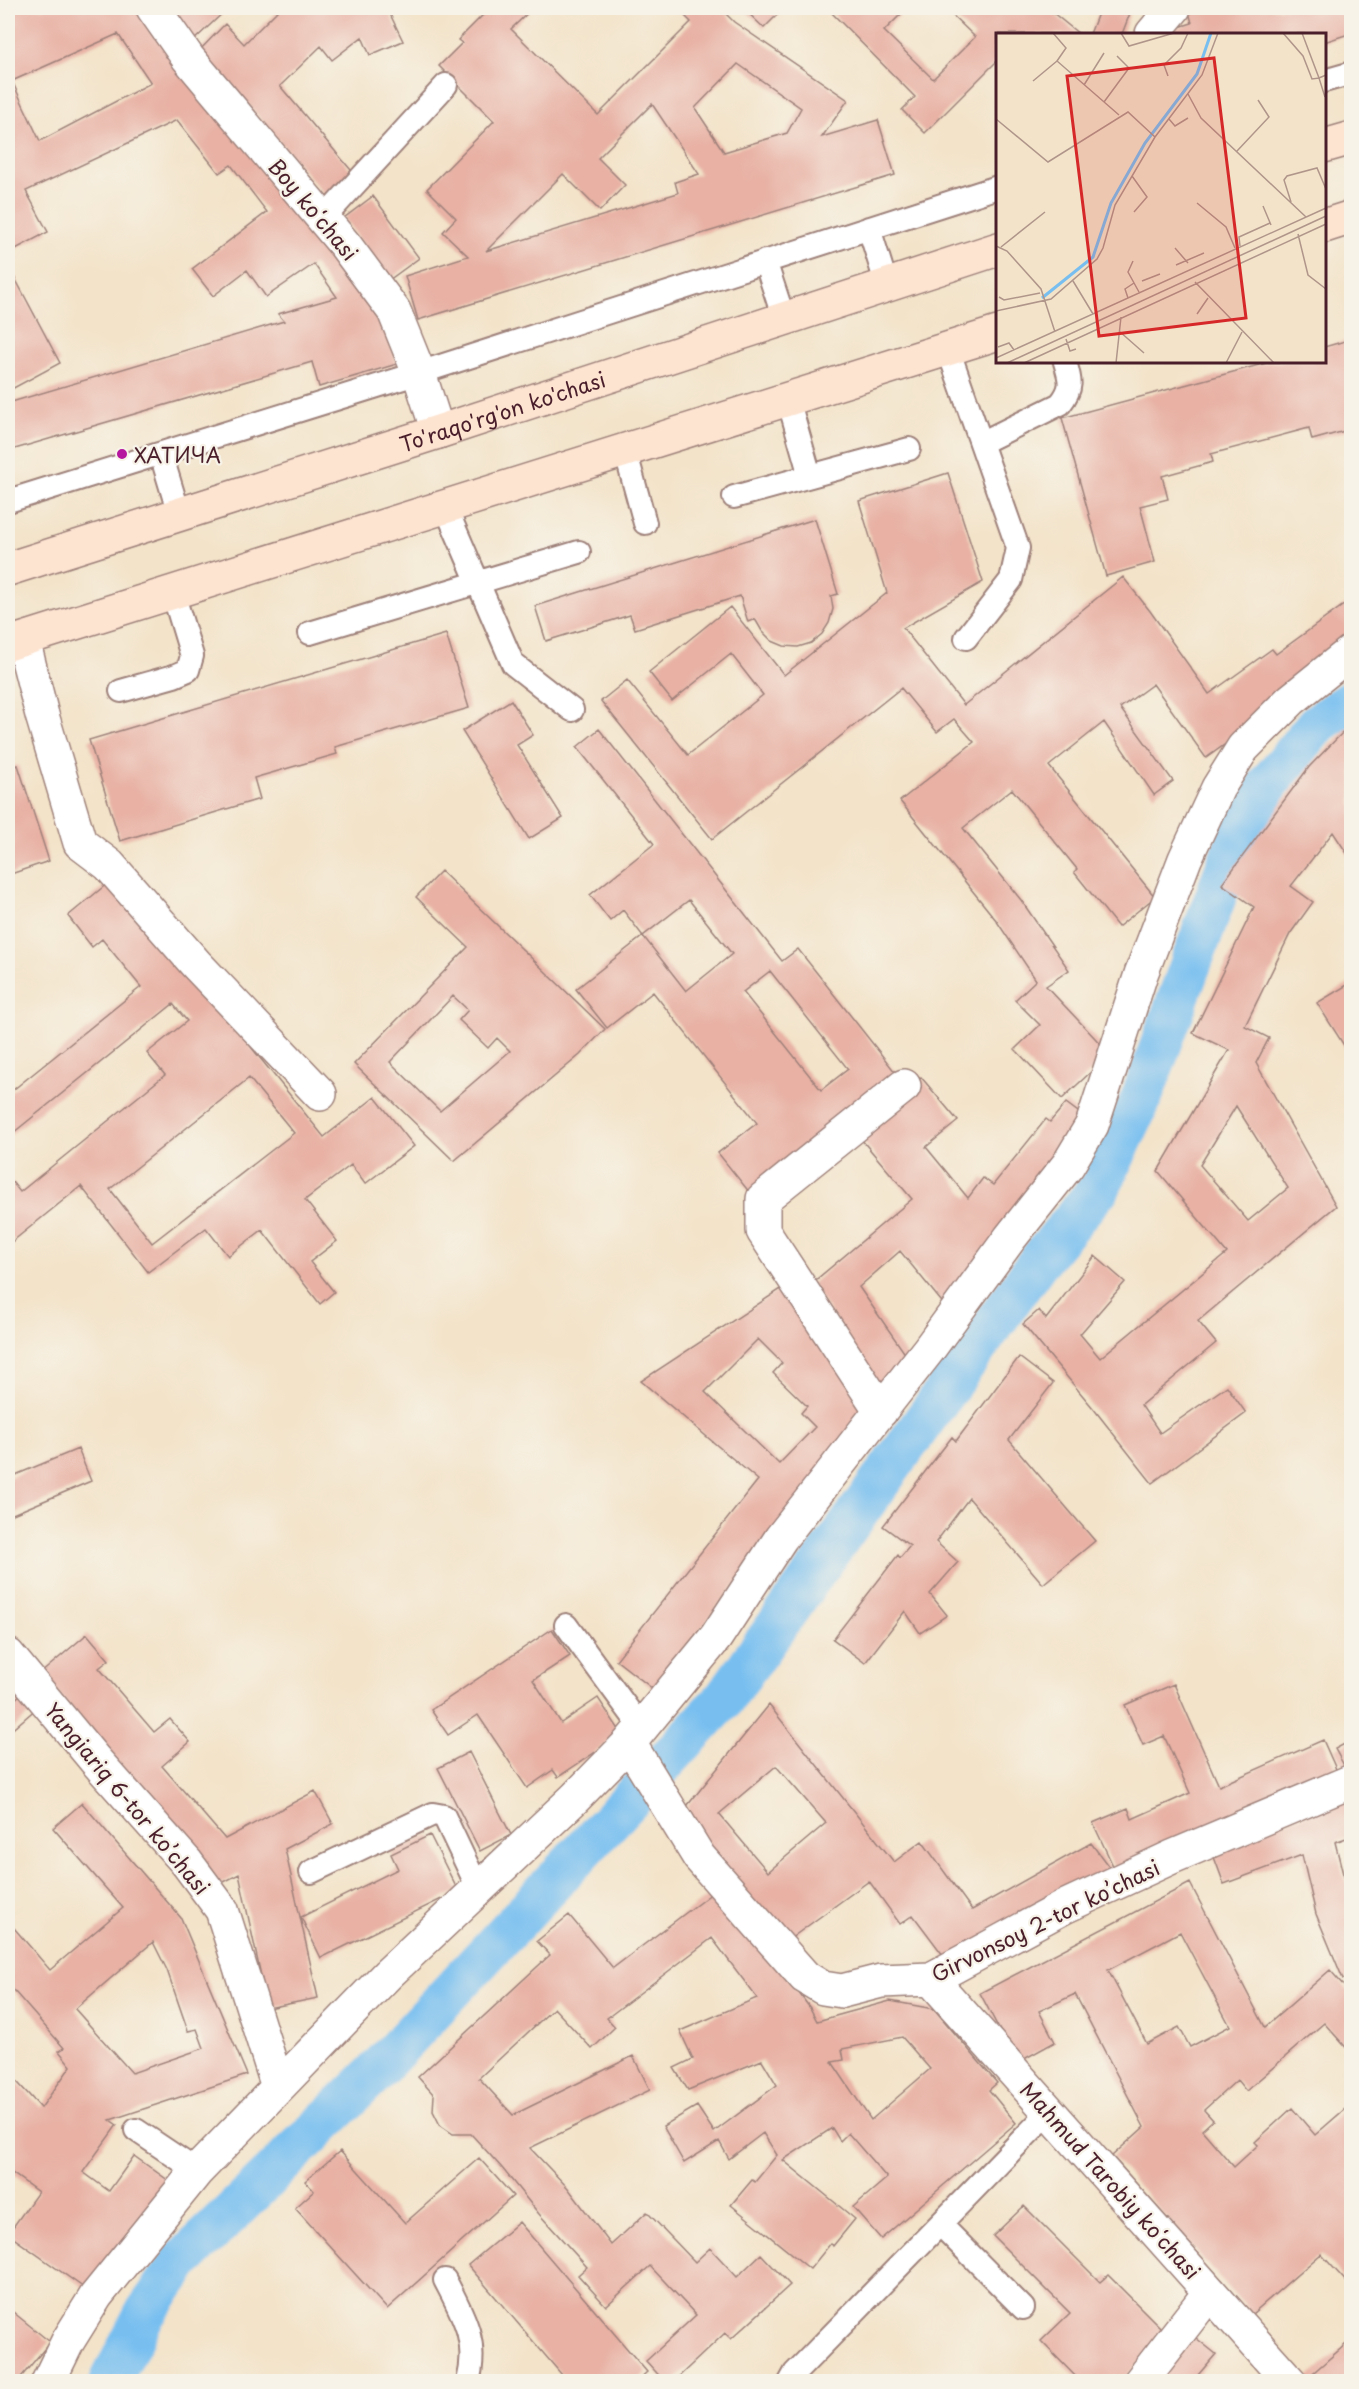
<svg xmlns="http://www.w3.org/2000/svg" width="1359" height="2389" font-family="'Playpen Sans',sans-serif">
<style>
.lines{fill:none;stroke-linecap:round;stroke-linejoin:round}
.canal{stroke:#78bff0;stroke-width:42}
.building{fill:#e8b1a4;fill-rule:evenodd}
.lane-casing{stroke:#9e817a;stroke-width:26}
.street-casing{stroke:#9e817a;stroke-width:36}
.secondary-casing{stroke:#9e817a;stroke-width:36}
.lane{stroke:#fff;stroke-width:22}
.street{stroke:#fff;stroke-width:33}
.secondary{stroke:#fde4d1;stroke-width:33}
.poi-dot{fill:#b5179e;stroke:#f7f3e8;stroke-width:2}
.labels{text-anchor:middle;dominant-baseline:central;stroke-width:4.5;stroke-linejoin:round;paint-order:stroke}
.street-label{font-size:21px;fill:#4a1f2b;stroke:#f7f3e8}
.poi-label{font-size:21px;fill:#4a1f2b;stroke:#f7f3e8;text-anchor:start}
.inset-river{fill:none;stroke:#78bff0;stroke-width:3}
.inset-road{fill:none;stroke:#af958a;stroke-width:1.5}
.view{fill:#d62828;fill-opacity:0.15;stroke:#d62828;stroke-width:3}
.inset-edge{fill:none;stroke:#4a1f2b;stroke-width:3}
</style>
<rect width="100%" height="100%" fill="#f7f3e8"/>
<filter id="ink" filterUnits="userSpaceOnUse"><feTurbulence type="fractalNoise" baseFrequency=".0167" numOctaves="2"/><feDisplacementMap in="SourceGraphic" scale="12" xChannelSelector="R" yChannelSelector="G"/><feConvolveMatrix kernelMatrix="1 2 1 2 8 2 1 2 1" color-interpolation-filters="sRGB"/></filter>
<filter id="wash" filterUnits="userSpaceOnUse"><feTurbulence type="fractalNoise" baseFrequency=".008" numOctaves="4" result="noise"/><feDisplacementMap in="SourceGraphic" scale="24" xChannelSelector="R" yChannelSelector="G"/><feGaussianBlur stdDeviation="1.35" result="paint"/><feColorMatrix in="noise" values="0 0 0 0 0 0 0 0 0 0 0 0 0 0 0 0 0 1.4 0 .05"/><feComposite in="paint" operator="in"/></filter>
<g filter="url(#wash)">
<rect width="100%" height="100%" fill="#f3e3c9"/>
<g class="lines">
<!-- canal -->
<path class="canal" d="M110,2382L146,2312L181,2262L374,2074L724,1699L1038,1262L1100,1187L1141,1099L1235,844L1269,783L1317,724L1352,700"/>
</g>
<g id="blocks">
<!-- building -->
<path class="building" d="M8,8H147L382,315L397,364L319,387L312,362L8,451V403L284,321L278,314L337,297L314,264L266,297L247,270L213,296L192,269L267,212L231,165L219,173L177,120L26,191L48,232L8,253ZM118,34L151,83L40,141L12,81Z
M159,8H228L192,42Z
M280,8H387L403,41L370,55L362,37L332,60L321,46L280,86L356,176L329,200L231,84L198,52L225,24L244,44Z
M490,8H533L511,29L598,115L691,22L677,8H720L734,22L848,100L822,137L878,120L895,175L418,320L405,276L468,256L443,232L456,218L427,189L494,121L439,66L462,43L458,40ZM738,64L801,108L787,133L724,152L695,108ZM652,104L699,174L675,182L678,193L486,251L563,174L600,211L625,185L598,158Z
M743,8H784L764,28Z
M827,8H902L905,10L884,31L933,79L975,37L945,8H1047L1079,34H998V60L925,133L902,110L915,97Z
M1100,8H1132L1122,34H1090Z
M1203,8H1352V33L1324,42V34H1157L1192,23L1189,12Z
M373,196L419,258L389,280L344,218Z
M8,265L60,363L8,391V358L11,356L8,349Z
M1352,339V429L1312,440L1309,428L1211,454L1213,462L1162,476L1168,499L1140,506L1155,562L1106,576L1062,418L1270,362H1324V347Z
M948,473L983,582L903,628L964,705L1123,577L1150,611L1209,694L1272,649L1276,654L1352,599V646L1302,689L1206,758L1153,684L1120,708L1173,781L1154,795L1104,722L1049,766L1155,897L1118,927L1074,872L1077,869L1012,789L963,828L1021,900L1069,970L1046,986L1110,1054L1062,1099L1015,1049L1040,1025L1015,1000L1036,980L996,920L900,801L974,742L954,719L937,732L901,688L712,839L601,701L627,680L688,755L763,695L731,654L672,701L649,672L730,607L784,675L887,593L859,501Z
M815,519L838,594L831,596L833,609L829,623L822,634L811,643L798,647L784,646L772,641L762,631L755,619L748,622L740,596L635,629L630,615L546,641L535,606Z
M446,634L469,708L335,747L337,754L254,778L260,799L120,841L89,740Z
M511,700L533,735L517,745L563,818L529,839L462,731Z
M1347,728L1352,733V861L1333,832L1291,886L1313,902L1290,934L1245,1026L1269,1038L1256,1063L1336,1206L1198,1321L1216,1343L1141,1405L1160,1433L1227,1386L1246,1413L1152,1483L1093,1408L1023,1324L1039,1310L1046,1319L1095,1256L1125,1282L1080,1334L1100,1358L1227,1253L1158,1171L1229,1050L1193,1033L1254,907L1222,884L1309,767ZM1236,1106L1288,1188L1248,1221L1200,1165Z
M599,729L782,961L798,949L903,1082L754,1198L718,1153L757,1123L653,992L607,1028L576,989L643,936L623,910L610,921L590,895L654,844L577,747ZM689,900L732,954L686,991L643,936ZM770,971L848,1069L821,1090L743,992Z
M18,765L49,861L8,875V768Z
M441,871L605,1029L580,1055L454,1161L354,1064L468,947L416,897ZM453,996L468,1010L459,1020L488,1048L497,1038L510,1051L440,1111L390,1062Z
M114,878L324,1137L375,1097L414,1146L365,1184L351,1165L305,1200L337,1241L310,1262L334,1292L320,1304L262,1230L228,1256L206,1228L148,1272L81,1186L8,1245V1177L20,1192L165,1075L147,1053L187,1021L173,1004L8,1137V1094L141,987L102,939L92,947L68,916ZM249,1078L294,1133L152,1243L110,1189Z
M1352,982V1058L1317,1003Z
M921,1077L958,1121L926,1147L968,1198L983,1178L993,1185L1046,1119L1050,1122L1066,1103L1086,1118L946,1307L900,1251L859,1287L915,1368L882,1390L811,1284L912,1199L855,1132Z
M784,1287L874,1408L653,1689L616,1660L758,1480L641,1381ZM758,1339L782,1363L773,1373L807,1406L801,1413L815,1427L779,1464L705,1392Z
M1019,1357L1053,1383L1009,1440L1095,1541L1043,1584L969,1498L936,1542L958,1562L930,1594L947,1615L920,1633L905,1611L865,1663L833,1639L898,1555L900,1558L910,1546L883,1526L952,1437L956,1441Z
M78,1449L91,1481L8,1516V1478Z
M552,1629L570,1656L533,1680L561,1723L598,1698L622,1734L558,1777L553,1770L527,1788L478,1715L448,1735L431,1710Z
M87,1634L109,1660L99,1668L154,1732L170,1719L190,1742L162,1766L225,1839L315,1791L333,1824L285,1849L318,1998L268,2008L239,1874L220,1884L41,1673Z
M1174,1684L1219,1786L1323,1740L1340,1778L1115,1870L1093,1823L1128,1808L1132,1819L1190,1793L1164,1736L1143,1745L1125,1705Z
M24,1691L38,1707L8,1733V1706Z
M769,1705L894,1862L922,1841L972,1910L1091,1843L1112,1871L949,1963L913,1915L900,1924L869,1881L783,1944L695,1831L687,1806ZM776,1766L826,1823L768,1872L719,1814Z
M1352,1740V1780L1335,1749Z
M469,1752L511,1835L480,1851L438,1768Z
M1352,1798V1836L1335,1842L1343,1874L1352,1893V1975L1343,1979L1316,1914L1302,1855L1224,1884L1211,1849Z
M82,1803L181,1918L247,2075L110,2120L117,2125L83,2172L109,2191L134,2156L176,2186L87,2290L8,2234L38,2192L8,2170V2072L41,2108L71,2066L59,2051L64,2048L8,1984V1921L50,1970L123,1908L53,1828ZM153,1942L167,1970L188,2031L197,2029L204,2048L132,2073L75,2009Z
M430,1835L458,1891L321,1958L301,1917L398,1869L391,1854Z
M1190,1883L1265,2027L1330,1970L1352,1995V2054L1324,2023L1246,2091L1237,2080L1204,2110L1213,2120L1202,2130L1234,2167L1258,2145L1255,2142L1292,2108L1315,2135L1352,2103V2288L1321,2254L1252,2314L1112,2156L1144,2127L1075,1994L1039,2011L1055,2042L1017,2063L980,1993ZM1180,1932L1230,2026L1190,2047L1179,2027L1147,2044L1108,1970Z
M720,1887L810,2008L817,2021L890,2001L934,2009L997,2083L989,2090L1016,2123L881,2239L853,2207L887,2178L848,2133L840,2141L832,2128L783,2160L855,2219L833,2246L831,2243L810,2269L731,2205L752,2180L755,2182L777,2155L763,2133L729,2159L719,2141L684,2163L663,2126L697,2106L714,2132L777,2085L762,2060L688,2090L674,2068L693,2059L680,2031L757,1998L712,1938L607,2018L615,2027L592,2049L554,2008L479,2078L513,2115L633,2056L650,2090L530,2148L568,2188L611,2245L647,2212L695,2262L710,2248L737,2277L761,2254L790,2285L731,2339L725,2333L673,2382H665L646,2361L696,2315L650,2266L606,2306L578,2275L587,2267L539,2214L502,2168L471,2134H453L440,2125L433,2111L434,2095L418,2077L550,1955L537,1941L569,1915L613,1968ZM902,2037L930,2069L871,2120L832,2062L844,2060L842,2049Z
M340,2151L405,2223L479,2158L513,2196L387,2309L295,2208L314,2191L305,2181Z
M1024,2206L1100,2282L1108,2275L1167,2334L1120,2382H1081L1041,2341L1070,2313L993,2236Z
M519,2222L647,2372L636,2382H568L468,2265Z
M8,2308L50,2342L17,2382H8Z
M1186,2330L1216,2354L1192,2382H1145Z
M1352,2339V2382H1310L1307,2378Z"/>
</g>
</g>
<g filter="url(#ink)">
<use href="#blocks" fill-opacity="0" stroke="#9e817a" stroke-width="1.5"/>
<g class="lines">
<!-- lane casing -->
<g class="lane-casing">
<path id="lane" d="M1324,81L1352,73
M323,219L446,85
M869,228L887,286
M765,261L784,319
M948,349L1018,548L1011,580L966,638
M788,399L810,476
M981,443L1060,404C1073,388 1071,381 1065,362
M625,450L645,523
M161,454L179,514
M734,497L909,449
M8,501L419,373L998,187
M445,506L513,664L572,710
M310,633L579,552
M121,691L174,676L188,670L192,656L173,593
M566,1625L641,1727
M311,1872L433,1814L444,1816L479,1890
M136,2130L197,2171
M940,2224L1023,2308
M445,2280C463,2315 479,2341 468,2382
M790,2382L795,2373L1049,2112"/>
</g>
<!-- street casing -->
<g class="street-casing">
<path id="street" d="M153,8L188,58L345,245L394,311L419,373L438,432
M1152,34L1174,8
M23,640L42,715L80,843L109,865L196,964L320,1094
M881,1411L763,1231V1199L904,1086
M8,1655L95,1760L187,1863L222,1910L278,2087
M629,1743L699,1857L805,1977L823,1988L842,1991L881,1981L931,1979L1064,1907L1172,1857L1352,1781
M931,1979L1290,2382
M48,2382L68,2341L96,2296L197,2171L388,1974L575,1798L629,1743L716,1637L781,1538L929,1349L1010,1238L1068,1165L1092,1125L1141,974L1185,859L1218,788L1243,748L1291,700L1352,651
M1140,2382L1210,2292"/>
</g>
<!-- secondary casing -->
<g class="secondary-casing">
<g id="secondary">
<path d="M1324,146L1352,138"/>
<path d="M1324,226L1352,217"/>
<path id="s1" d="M8,569L438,432L998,249"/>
<path d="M8,644L998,333"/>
</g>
</g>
<!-- lane -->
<use href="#lane" class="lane"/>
<!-- street -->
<use href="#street" class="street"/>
<!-- secondary -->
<use href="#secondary" class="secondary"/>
</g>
</g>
<!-- markers -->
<circle class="poi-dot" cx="122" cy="454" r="6"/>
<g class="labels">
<!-- street labels -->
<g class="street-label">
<text transform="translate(314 209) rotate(50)">Boy koʻchasi</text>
<text stroke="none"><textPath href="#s1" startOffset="519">To'raqo'rg'on ko'chasi</textPath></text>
<text transform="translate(128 1798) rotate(50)">Yangiаriq 6-tor koʼchasi</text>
<text transform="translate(1045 1920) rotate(-26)">Girvonsoy 2-tor koʼchasi</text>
<text transform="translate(1111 2180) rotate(48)">Mahmud Tarobiy koʻchasi</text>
</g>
<!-- poi labels -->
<g class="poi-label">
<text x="134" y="454">ХАТИЧА</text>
</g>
</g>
<!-- overview -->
<g transform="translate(996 33)">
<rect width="330" height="330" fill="#f3e3c9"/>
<path class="inset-river" d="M46,265L97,224L115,170L149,110L201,41L215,0"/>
<path class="inset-road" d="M57,0L70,15L61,28L123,82M125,0L133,13L178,0M287,0L307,23L316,46L323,45L329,64M306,0L323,45L330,42M172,43L168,32L185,15L192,0M37,48L61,28M88,52L108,20M192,61L205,85L310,184M108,69L133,35L121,23M0,86L52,129L132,79L159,104M173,86L179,93L192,85M241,118L273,84L262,67M136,143L151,164L138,179M295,169L288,147L291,143L321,135L330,156M201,170L230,194L239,215M267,173L275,192M302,201L312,242L330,256M0,213L11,218L45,256L59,299M244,213L243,204L274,190M5,214L49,179M179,215L192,230M137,228L132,239L143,259M180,232L208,220M77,248L97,281M146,248L164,241M199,249L278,330M3,264L8,267L44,260M132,265L129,256L138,250M0,278L55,266L101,226L107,215L119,172L159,104L206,42L222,0M201,281L212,265M123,298L148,320M70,306L74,318L80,316M2,314L13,310L18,317M0,325L330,175M11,330L330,183M28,330L330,191M120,330L125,284M230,330L246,299"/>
<path class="view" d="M218,25L250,285L103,303L71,43Z"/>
<rect width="330" height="330" class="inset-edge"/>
</g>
<!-- margin -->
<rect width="1359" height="2389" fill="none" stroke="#f7f3e8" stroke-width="30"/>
</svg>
